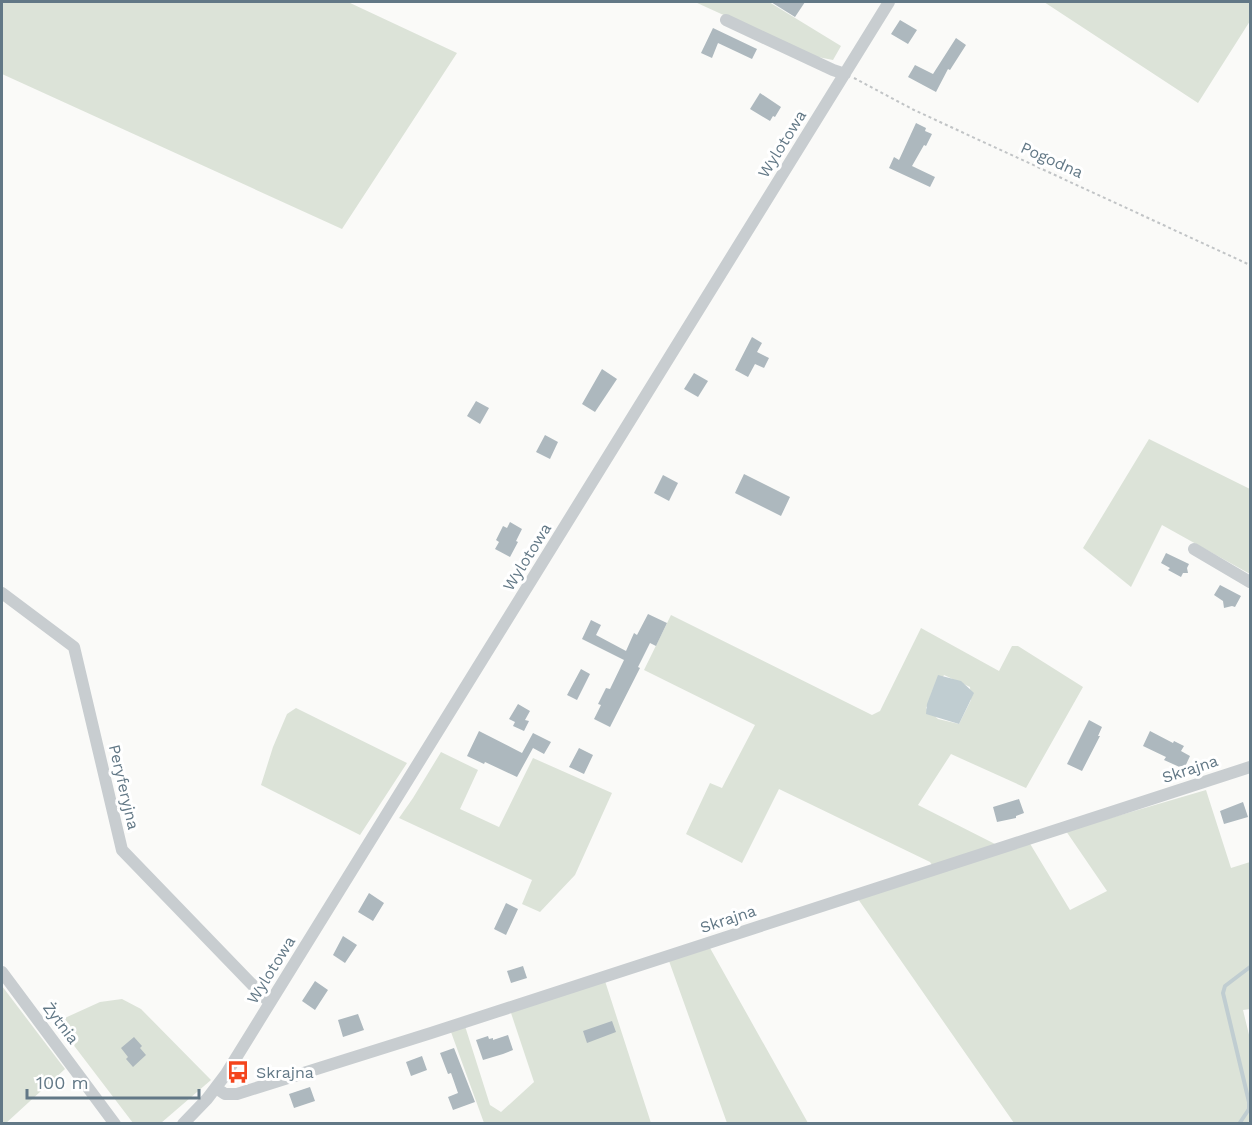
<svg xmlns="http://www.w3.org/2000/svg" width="1252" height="1125" font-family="'Work Sans',sans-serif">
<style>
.green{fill:#dce3d8;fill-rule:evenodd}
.water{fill:#c0cdd1}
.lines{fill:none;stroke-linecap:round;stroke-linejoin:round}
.stream{stroke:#c0cdd1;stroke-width:4}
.building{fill:#adb8be}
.path{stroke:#c1c4c6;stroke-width:2;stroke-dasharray:3 3;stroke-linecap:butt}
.minor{stroke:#c8cdd0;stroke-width:12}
.labels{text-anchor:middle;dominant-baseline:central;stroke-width:6;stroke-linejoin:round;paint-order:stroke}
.street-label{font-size:16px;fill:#627886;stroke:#fff}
.poi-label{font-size:16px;fill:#627886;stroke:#fff;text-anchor:start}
</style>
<rect width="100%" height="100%" fill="#fafaf8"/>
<!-- green -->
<path class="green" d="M2,2H348L457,53L342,229L2,74Z
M695,2H769L841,46L833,60L813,56Z
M1044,2H1250V21L1198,103Z
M1149,439L1250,489V574L1162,525L1131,587L1083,548Z
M671,615L872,715L880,711L921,628L999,671L1012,646H1018L1083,687L1026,788L951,754L918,805L995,844L1029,842L1070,910L1107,891L1066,831L1206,790L1231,868L1250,862V1009L1243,1010L1250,1039V1123H1014L858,899L937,872L930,862L779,789L742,863L686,834L710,783L722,788L755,725L644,670ZM944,675L970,687L971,700L959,724L938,719L926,708Z
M296,708L407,763L360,835L261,785L273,747L287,714Z
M441,752L478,770L460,809L499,827L533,758L612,793L575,875L540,912L522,904L532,880L399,818L413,798Z
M710,948L808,1123H727L669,961Z
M605,981L651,1123H484L451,1032L465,1026L490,1105L501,1112L534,1082L510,1010Z
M2,986L65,1069L5,1124L2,1123Z
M122,999L141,1009L211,1080L161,1123H133L56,1022L100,1002Z"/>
<!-- water -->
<path class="water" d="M938,675L961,681L974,693L959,724L926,714L927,704Z"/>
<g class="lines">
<!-- stream -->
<path class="stream" d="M1239,1124L1249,1109V1102L1223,993L1225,986L1250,967"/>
</g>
<!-- building -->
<path class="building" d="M771,2H805L795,17Z
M900,20L917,30L908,44L891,34Z
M713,28L757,49L752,59L718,43L712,58L701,53Z
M956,38L966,45L950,70L948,69L936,92L908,77L915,65L933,74Z
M760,93L781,107L775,117L773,116L770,121L750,109Z
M916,123L926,128L925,131L932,134L926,146L924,145L912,166L935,177L930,187L889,168L894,157L899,160Z
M752,337L762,343L757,352L769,358L764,368L755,364L748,377L735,370Z
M602,369L617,379L595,412L582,404Z
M694,373L708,381L698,397L684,389Z
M476,401L489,408L480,424L467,416Z
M545,435L558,442L550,459L536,452Z
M744,474L790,497L781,516L735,493Z
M663,475L678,483L669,501L654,493Z
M510,522L522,529L516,541L518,542L510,557L495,549L499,542L496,540L503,526L507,528Z
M1166,553L1189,564L1187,568L1188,573H1183L1181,577L1168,570L1170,568L1161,563Z
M1220,585L1241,596L1235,607L1232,606L1224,608L1223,601L1214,595Z
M648,614L667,623L656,646L650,643L638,667L640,668L610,727L594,719L601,705L598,704L606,688L610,689L624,660L582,639L591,620L601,625L596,635L626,651L634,633L637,635Z
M581,669L590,674L577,700L567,695Z
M518,704L530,711L525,720L529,721L524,731L513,726L515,722L509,719Z
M1089,720L1102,727L1098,736H1100L1082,771L1067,764Z
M479,731L522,753L533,733L551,742L544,754L533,748L517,777L485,762L484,764L467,756Z
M1150,731L1173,743L1174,741L1184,746L1181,751L1190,756L1184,769L1164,760L1166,757L1143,746Z
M579,748L593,755L584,774L569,767Z
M1019,799L1024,813L1016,816V818L997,822L993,807Z
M1243,802L1248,817L1224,824L1220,811Z
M369,893L384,903L373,921L358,912Z
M506,903L518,909L506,935L494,929Z
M343,936L357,945L345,963L333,955Z
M523,966L527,978L511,983L507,971Z
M315,981L328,990L315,1010L302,1001Z
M358,1014L364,1030L343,1037L338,1020Z
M612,1021L616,1032L587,1043L583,1031Z
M508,1035L513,1050L503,1054L483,1060L476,1040L488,1036L489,1039L493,1038V1040Z
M134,1037L142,1046L140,1048L146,1055L133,1067L126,1059L128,1057L121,1048Z
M454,1048L475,1102L453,1110L448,1097L458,1093L451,1073L448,1074L440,1053Z
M422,1056L427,1070L411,1076L406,1062Z
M310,1087L315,1101L294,1108L289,1094Z"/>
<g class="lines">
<!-- path -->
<path class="path" d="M854,78L914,110L1250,265"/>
<!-- minor -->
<path class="minor" d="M726,20L833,70L845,74
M1194,549L1250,582
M2,593L74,647L122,850L270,1003
M2,972L115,1124
M216,1088L225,1094H237L431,1033L1250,767
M183,1124L207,1099L226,1074L889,2"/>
</g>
<!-- icons -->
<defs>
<g id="bus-bare" transform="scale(1.8)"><path d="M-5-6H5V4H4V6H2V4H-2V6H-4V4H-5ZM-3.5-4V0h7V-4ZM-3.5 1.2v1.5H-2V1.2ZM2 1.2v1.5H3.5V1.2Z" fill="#f4451d" stroke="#fff" stroke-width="2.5" paint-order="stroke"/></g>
</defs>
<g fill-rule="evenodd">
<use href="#bus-bare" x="238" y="1072"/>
</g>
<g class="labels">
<!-- street labels -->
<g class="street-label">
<text transform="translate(782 144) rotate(-58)">Wylotowa</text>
<text transform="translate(1052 160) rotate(24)">Pogodna</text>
<text transform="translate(527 557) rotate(-58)">Wylotowa</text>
<text transform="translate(1190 769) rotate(-18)">Skrajna</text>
<text transform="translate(124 787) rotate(77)">Peryferyjna</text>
<text transform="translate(728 919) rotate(-18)">Skrajna</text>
<text transform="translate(271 970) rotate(-58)">Wylotowa</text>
<text transform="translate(61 1023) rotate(53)">Żytnia</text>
</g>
<!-- poi labels -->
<g class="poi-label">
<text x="256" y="1072">Skrajna</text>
</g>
</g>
<!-- border -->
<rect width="1252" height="1125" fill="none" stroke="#627886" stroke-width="6"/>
<!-- scale -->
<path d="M27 1089v9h172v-9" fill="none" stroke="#627886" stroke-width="3"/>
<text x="36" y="1089" font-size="18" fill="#627886" stroke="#ffffff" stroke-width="4.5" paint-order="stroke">100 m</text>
</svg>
